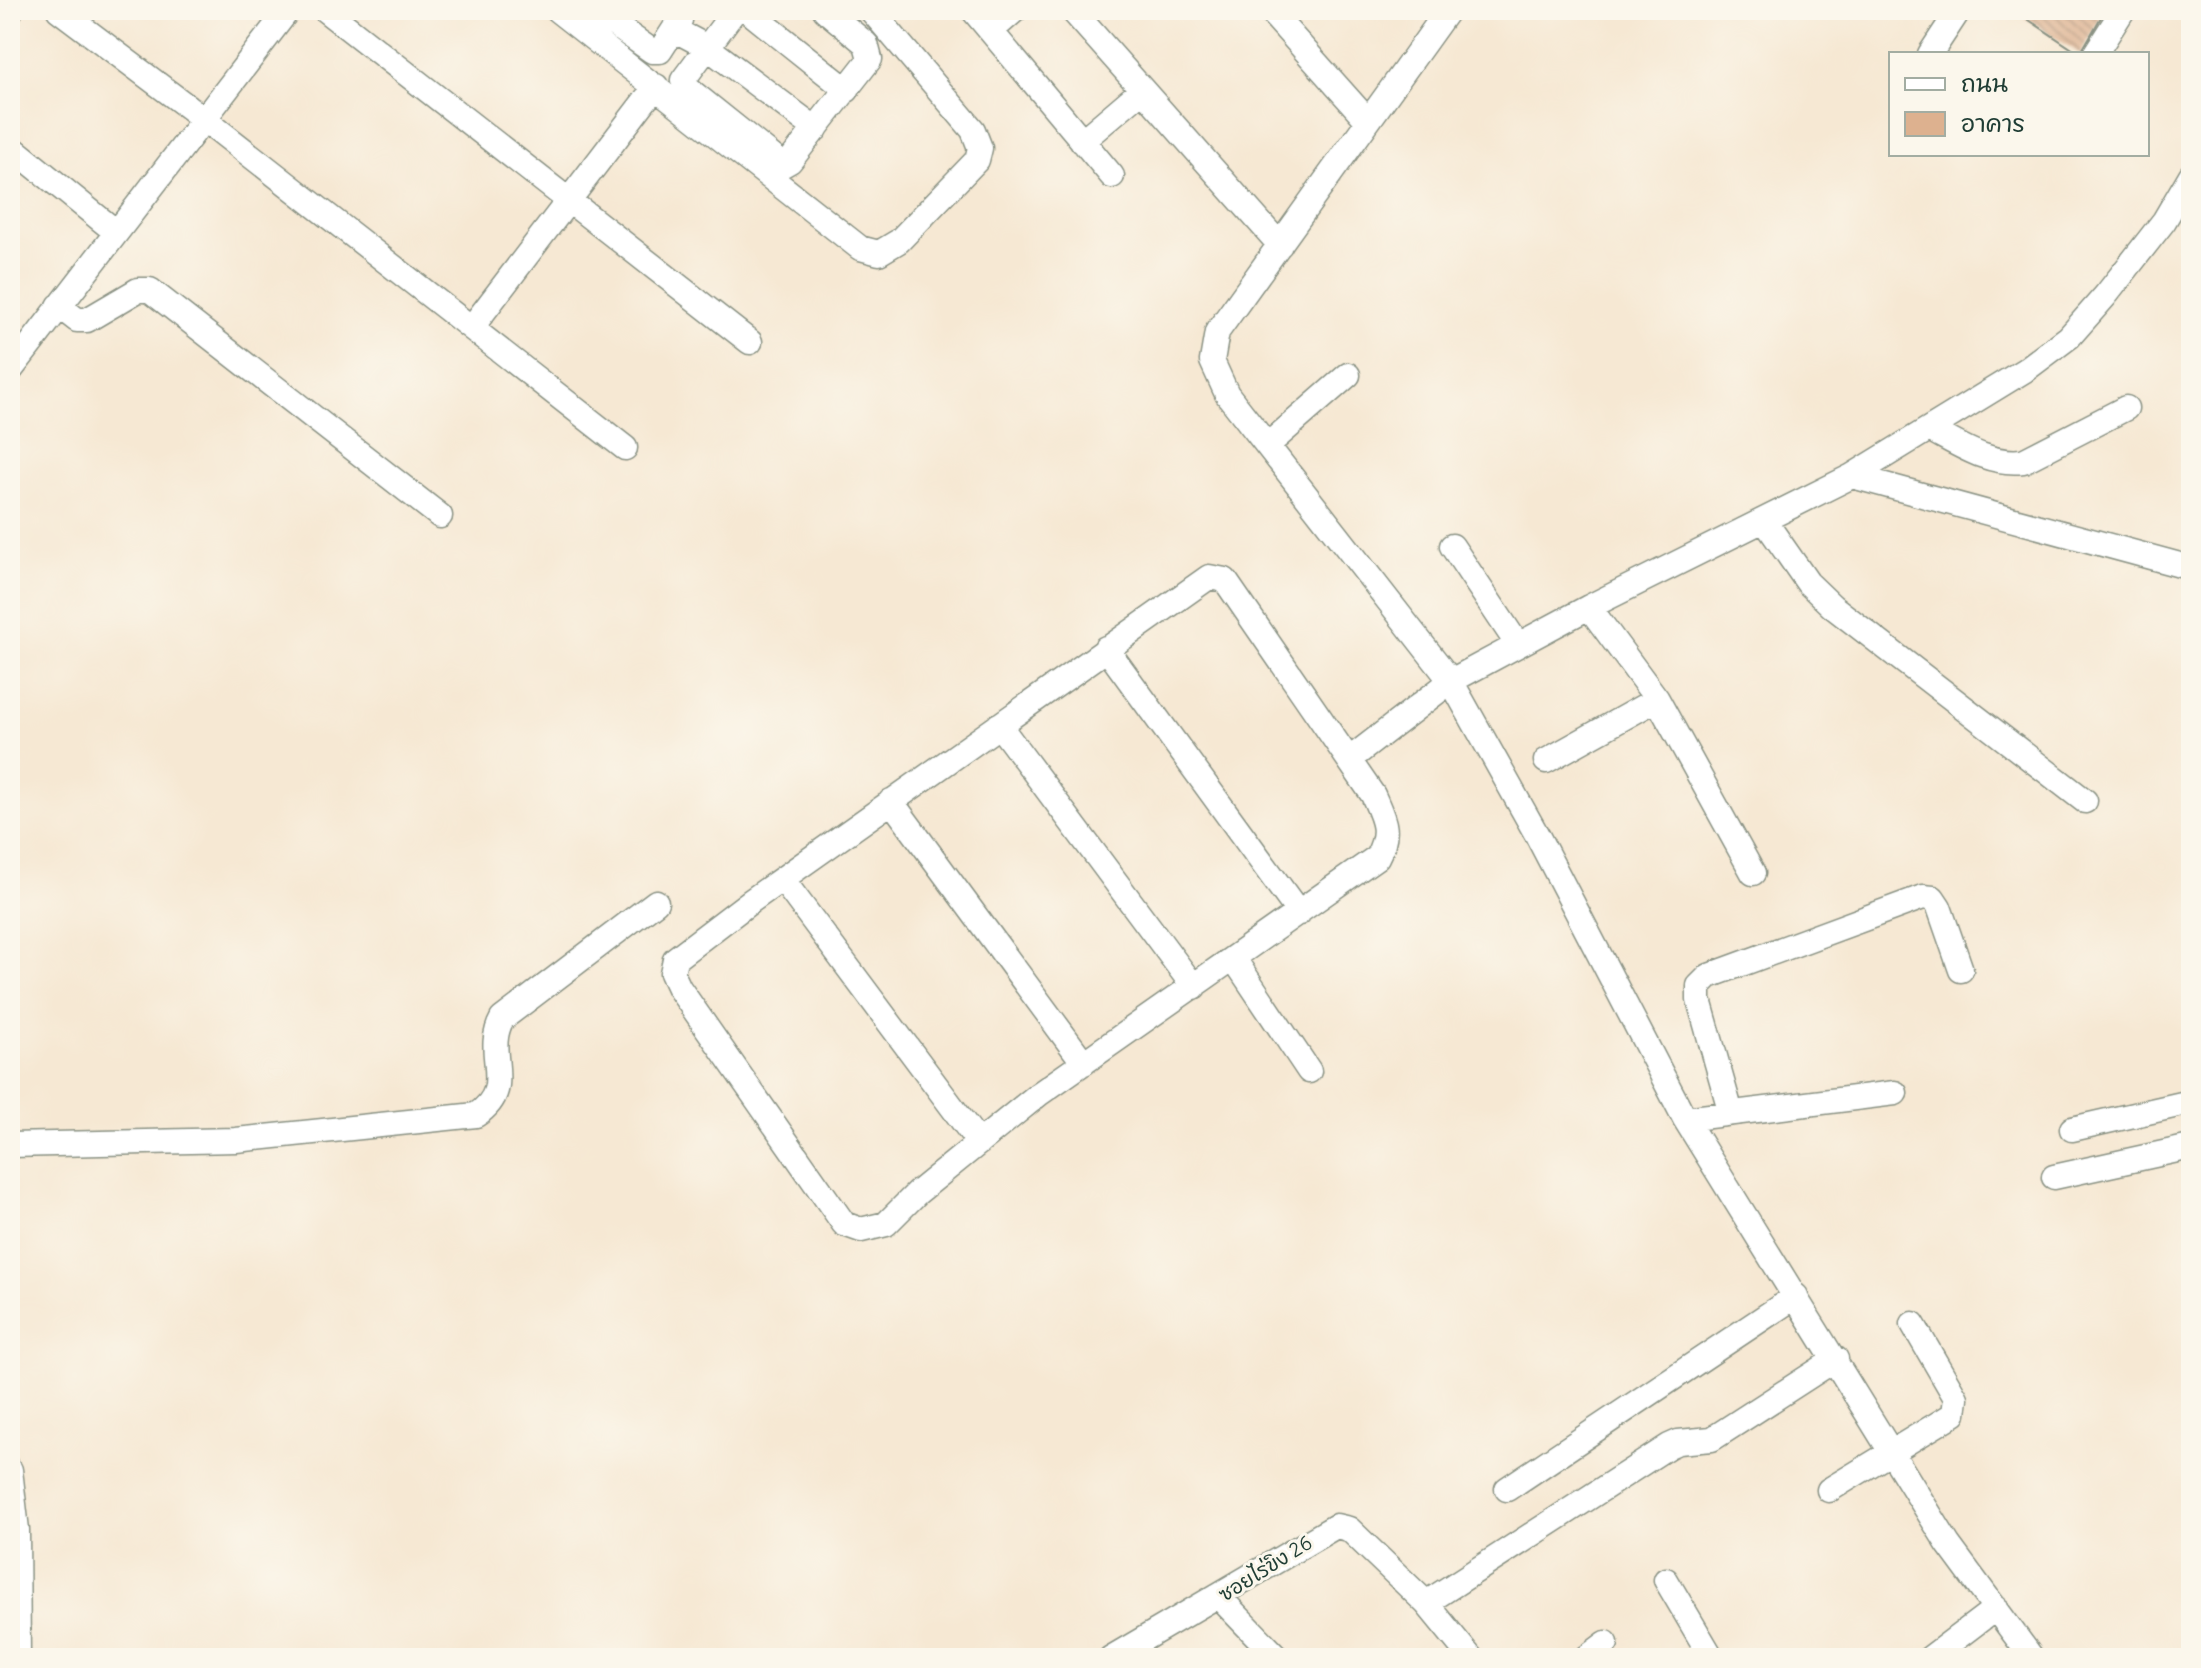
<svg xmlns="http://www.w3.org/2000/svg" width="2201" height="1668" font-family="Delius,'Playpen Sans Thai',sans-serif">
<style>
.building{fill:url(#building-back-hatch)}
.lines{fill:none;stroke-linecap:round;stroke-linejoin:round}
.minor-casing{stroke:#8a9284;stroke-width:27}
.minor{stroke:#fff;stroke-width:24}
.labels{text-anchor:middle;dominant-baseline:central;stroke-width:6;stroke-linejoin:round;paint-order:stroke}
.street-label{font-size:20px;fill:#1f3d34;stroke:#fbf7ec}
</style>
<defs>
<pattern id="building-back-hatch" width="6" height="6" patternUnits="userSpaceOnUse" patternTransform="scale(2)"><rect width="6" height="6" fill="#ddb18f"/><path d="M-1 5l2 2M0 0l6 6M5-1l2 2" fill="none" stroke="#b39176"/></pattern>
</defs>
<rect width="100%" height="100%" fill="#fbf7ec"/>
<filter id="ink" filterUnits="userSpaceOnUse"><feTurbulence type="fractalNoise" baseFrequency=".0125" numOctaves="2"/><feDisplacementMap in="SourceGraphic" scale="16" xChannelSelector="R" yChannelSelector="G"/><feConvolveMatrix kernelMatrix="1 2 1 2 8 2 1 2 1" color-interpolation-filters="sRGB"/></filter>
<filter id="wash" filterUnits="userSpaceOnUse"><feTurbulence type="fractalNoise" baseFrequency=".006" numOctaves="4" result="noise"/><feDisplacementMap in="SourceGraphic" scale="32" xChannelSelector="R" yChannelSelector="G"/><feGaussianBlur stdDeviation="1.8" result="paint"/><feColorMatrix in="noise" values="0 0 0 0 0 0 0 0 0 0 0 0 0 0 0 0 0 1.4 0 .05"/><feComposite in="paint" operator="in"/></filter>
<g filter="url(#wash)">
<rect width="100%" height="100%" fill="#f6e8d3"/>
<g id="blocks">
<!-- building -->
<path class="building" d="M2014,10H2105L2080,54Z"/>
</g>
</g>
<g filter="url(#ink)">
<use href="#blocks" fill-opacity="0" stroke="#8a9284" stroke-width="2"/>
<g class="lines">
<!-- minor casing -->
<g class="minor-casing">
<path id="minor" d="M59,10L204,119L625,448
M325,10L750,342
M557,10L860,248L879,253L899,241L977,160L980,148L973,130L871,10
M735,10L683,80L687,88L783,165L790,161L870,59L866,44L825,10
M747,10L847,90
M973,10L1112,176
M1072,10L1280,245
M1269,10L1368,121
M1448,10L1217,332L1212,361L1227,394L1451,681L1537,835L1685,1119L1948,1544L2032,1658
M10,11L11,10
M595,11L652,51H660L680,20L674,10
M675,30L707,47L816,129
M991,31L1015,10
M1930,54L1959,10
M2095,54L2123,10
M1082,141L1142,90
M10,146L116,232
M59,306L77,320H87L138,290H150L440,516
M472,327L656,86
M10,371L288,10
M1929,429C1960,445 1988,465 2023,461L2126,408
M1269,444L1348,375
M1852,476L2191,568
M1764,520L1808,583L1832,606L2085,801
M1452,546L1518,645
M1209,577L1225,580L1373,795C1384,820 1391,831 1377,857L1039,1094L917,1193L886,1224L861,1230L844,1224L679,988L672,973L675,959L751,901Z
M1589,607L1657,699L1753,873
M1106,648L1299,913
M999,725L1194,987
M1350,759L1451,681L1589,607L1852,476L2025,370L2069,337L2106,295L2164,221L2191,175
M1546,761L1657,699
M891,801L1084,1063
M782,879L979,1143
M1234,959L1309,1071
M1731,1113L1699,1000V986L1709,976L1923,897L1933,898L1939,907L1961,970
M1685,1119L1895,1093
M2072,1129L2191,1102
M10,1145L236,1140L476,1115C518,1087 482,1055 502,1019L656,902
M2054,1177L2191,1147
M10,1470L17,1530
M1507,1489L1796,1296
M1829,1490L1954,1414L1956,1398L1913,1324
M10,1526L17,1530L18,1658
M1666,1580L1712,1658
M1219,1597L1278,1658
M1426,1603L1669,1446L1678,1442L1712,1439L1836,1359
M1111,1658L1336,1526L1349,1529L1426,1603L1471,1658
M1586,1658L1606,1643
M1930,1658L1996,1608"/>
</g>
<!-- minor -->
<use href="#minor" class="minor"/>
</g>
</g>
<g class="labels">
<!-- street labels -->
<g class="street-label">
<text transform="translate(1265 1568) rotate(-32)">ซอยไร่ขิง 26</text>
</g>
</g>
<!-- margin -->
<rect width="2201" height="1668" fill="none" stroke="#fbf7ec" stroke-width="40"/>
<!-- legend -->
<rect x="1889" y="52" width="260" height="104" fill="#fbf7ec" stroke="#a3ada2" stroke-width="2"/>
<rect x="1905" y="78" width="40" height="12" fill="#ffffff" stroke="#a3ada2" stroke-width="2"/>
<text x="1961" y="92" font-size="24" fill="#1f3d34">ถนน</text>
<rect x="1905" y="112" width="40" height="24" fill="#ddb18f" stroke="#a3ada2" stroke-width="2"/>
<text x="1961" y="132" font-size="24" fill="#1f3d34">อาคาร</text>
</svg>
